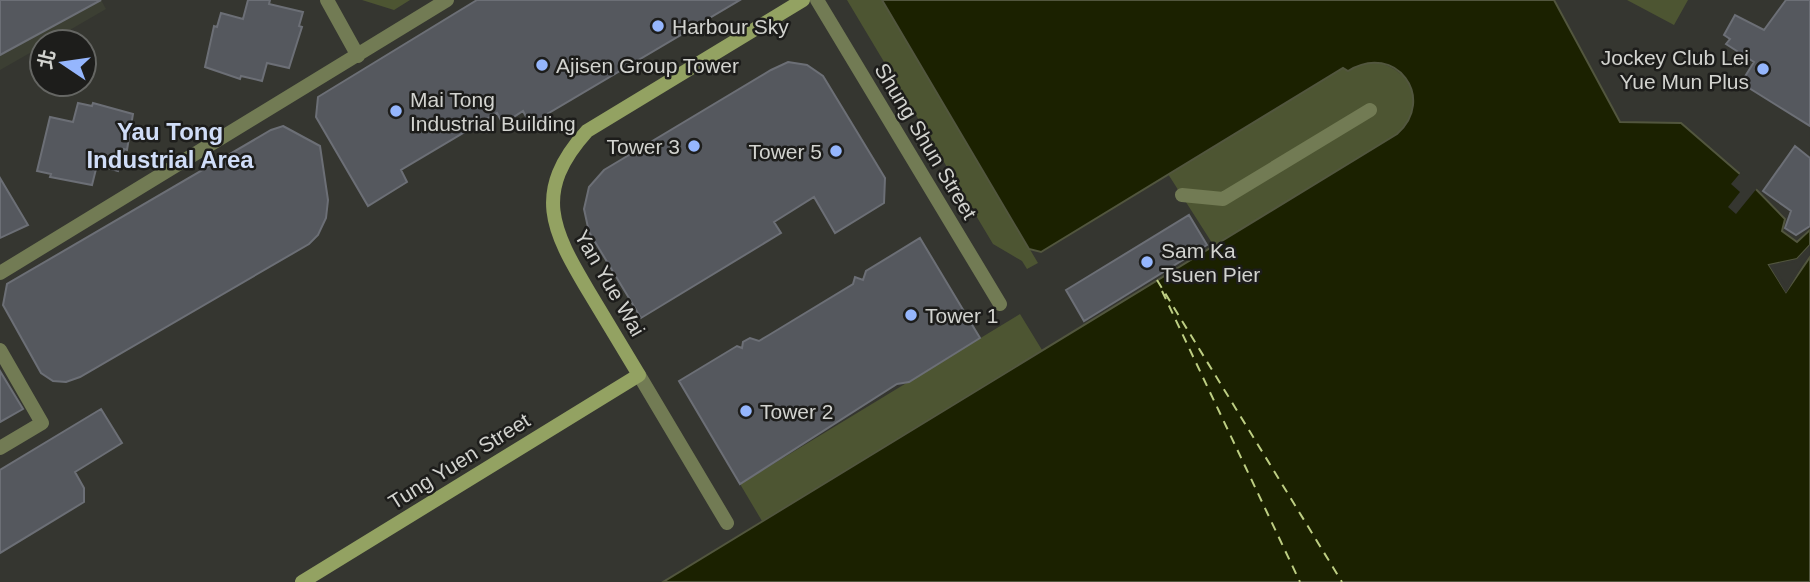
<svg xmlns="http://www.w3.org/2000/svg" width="1810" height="582" font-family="Helvetica,'Noto Sans TC',sans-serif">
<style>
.built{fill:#3c3f33}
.green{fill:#4d5532}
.water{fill:#1b2100;stroke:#52563e;stroke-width:2}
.pier{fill:#353630}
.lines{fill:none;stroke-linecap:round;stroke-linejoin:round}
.ferry{stroke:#bdce82;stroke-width:2;stroke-dasharray:9 7;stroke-linecap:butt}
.building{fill:#55585e;stroke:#6c6f76;stroke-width:2}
.street{stroke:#727b54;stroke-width:14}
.secondary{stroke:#93a262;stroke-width:14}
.poi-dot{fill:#95b6fd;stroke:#1d1d1b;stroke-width:2.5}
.labels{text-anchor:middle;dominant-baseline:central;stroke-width:5;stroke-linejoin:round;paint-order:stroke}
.poi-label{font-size:21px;fill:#d2d3cf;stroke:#1d1d1b;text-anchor:start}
.street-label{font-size:21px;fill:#d2d3cf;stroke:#1d1d1b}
.quarter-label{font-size:24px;font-weight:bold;fill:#d0ddf8;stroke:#1d1d1b}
</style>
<rect width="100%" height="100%" fill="#353630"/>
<!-- built -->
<path class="built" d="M0,0H101L106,9L49,42H42V46L0,70Z"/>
<!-- green -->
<path class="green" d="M362,0H410L394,10Z
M847,0H882L1038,263L1027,269L1022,261L993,244Z
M1627,0H1688L1674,25Z
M1376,62C1414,70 1427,108 1397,134L1214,246L1168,174L1343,67L1348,71L1365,63Z
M1020,314L1042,350L762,521L740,484Z"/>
<!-- water -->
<path class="water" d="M882,0H1554L1620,122L1681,123L1748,181L1785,219L1782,231L1797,242L1810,230V245L1797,259L1769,265L1786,292L1810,257V582H663L1397,134C1437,99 1396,41 1348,71L1343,68L1041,252L1029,249Z"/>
<!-- pier -->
<path class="pier" d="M1742,171L1758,187L1736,214L1728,207L1740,192L1731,184Z
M1810,245V250L1799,261L1774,267L1786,286L1810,253L1786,293L1769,265L1797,259Z"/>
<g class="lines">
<!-- ferry -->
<path class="ferry" d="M1157,280L1342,582
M1162,291L1300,582"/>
</g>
<!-- building -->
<path class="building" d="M0,0H101L0,55Z
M248,0H270L269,4L303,12L299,26L302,27L289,68L267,63L262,81L241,76L240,79L205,67L214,26L217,27L221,13L243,19Z
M477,0H740L530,124L523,111L503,124L497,113L401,170L407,182L368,206L316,117L318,97Z
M1786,0H1810V126L1741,83L1754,62L1726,44L1730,39L1724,35L1735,15L1764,30Z
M788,62L807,65L823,76L885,178L884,203L835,233L814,197L774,222L781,233L641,318L589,232L584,209L589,187L604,170L771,70Z
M78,103L92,106L93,103L133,114L127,150L124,149L118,171L97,165L92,185L50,177L51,174L37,171L50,117L73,122Z
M283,126L320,146L328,200L326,218L318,235L309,244L80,377L66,382L53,381L41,373L3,305L7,284L271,130Z
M1795,146L1810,158V226L1796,235L1785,228L1791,211L1763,191Z
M0,178L28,225L0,238Z
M1189,215L1207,245L1084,321L1066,290Z
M920,238L980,338L909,382L897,384L740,484L679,381L737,346L742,348L743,342L750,338L759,341L769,335L853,284L855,277L863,280L866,271Z
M0,371L23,409L0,422Z
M101,409L122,443L75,472L84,488V502L0,553V470Z"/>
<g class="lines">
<!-- street -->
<path class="street" d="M327,0L358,56
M817,0L1000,304
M1182,195L1223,199L1370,110
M0,273L447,0
M0,350L42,423L0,448
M639,375L727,523"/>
<!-- secondary -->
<path class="secondary" d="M302,582L639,375C622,347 606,320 589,292C552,230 532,192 587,131L803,0"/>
</g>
<!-- markers -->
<g class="poi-dot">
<circle cx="658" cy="26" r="7"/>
<circle cx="542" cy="65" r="7"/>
<circle cx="1763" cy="69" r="7"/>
<circle cx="396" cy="111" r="7"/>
<circle cx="694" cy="146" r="7"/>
<circle cx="836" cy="151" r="7"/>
<circle cx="1147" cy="262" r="7"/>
<circle cx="911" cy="315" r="7"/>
<circle cx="746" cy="411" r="7"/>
</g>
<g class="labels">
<!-- poi labels -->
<g class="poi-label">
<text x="672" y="26">Harbour Sky</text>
<text x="1749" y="57" text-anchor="end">Jockey Club Lei<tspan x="1749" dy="24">Yue Mun Plus</tspan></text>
<text x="556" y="65">Ajisen Group Tower</text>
<text x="410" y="99">Mai Tong<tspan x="410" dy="24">Industrial Building</tspan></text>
<text x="680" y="146" text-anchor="end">Tower 3</text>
<text x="822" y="151" text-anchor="end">Tower 5</text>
<text x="1161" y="250">Sam Ka<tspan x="1161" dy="24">Tsuen Pier</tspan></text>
<text x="925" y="315">Tower 1</text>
<text x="760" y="411">Tower 2</text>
</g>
<!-- street labels -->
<g class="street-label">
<text transform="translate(926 141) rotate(59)">Shung Shun Street</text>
<text transform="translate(610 283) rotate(60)">Yan Yue Wai</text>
<text transform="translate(459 461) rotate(-32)">Tung Yuen Street</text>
</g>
<!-- quarter labels -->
<g class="quarter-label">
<text x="170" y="131">Yau Tong<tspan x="170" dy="28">Industrial Area</tspan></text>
</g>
</g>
<!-- north arrow -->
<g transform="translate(63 63) rotate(283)"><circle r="33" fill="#1d1d1b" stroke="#656663" stroke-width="2"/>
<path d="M0-5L12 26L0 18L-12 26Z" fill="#95b6fd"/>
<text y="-10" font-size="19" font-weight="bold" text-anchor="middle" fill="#d2d3cf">北</text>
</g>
</svg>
